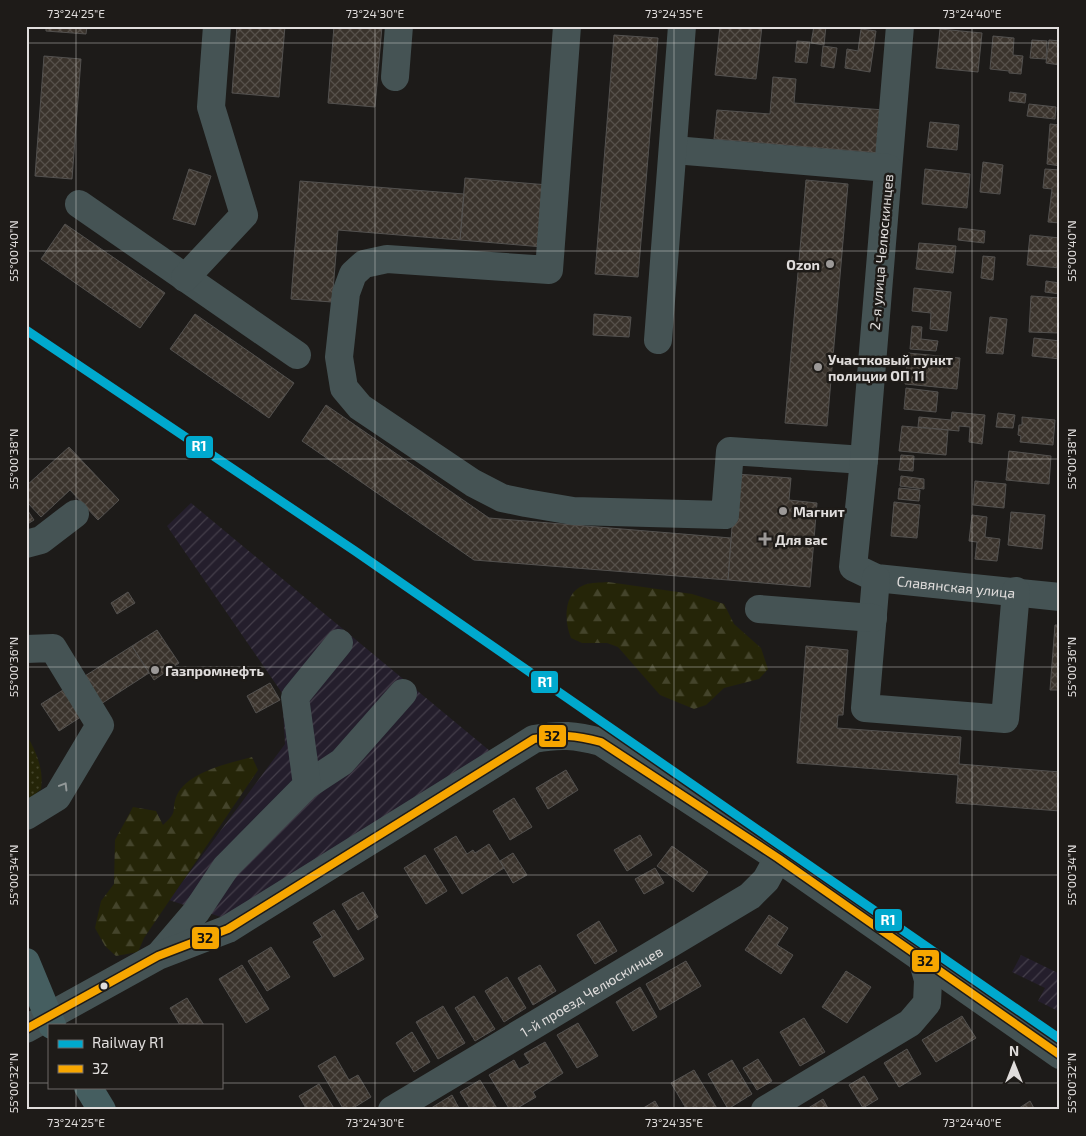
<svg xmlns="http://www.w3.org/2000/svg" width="1086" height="1136" font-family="'Exo 2',sans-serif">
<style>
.industrial{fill:url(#industrial-furrows)}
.grass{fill:url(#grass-dots)}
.forest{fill:url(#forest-firs)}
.building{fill:url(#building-cross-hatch);stroke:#53514f}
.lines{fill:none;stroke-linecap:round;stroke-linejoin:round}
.minor{stroke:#455354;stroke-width:28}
.major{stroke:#455e60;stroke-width:28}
.bus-1-casing{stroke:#1e1b18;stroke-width:11}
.bus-1{stroke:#f7a600;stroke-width:8}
.rail-1-casing{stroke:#1e1b18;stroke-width:12}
.rail-1{stroke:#00a9ce;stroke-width:9}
.oneway{stroke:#929898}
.ticks{fill:none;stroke:#e0dddc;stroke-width:1;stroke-opacity:0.45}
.poi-dot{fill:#9c9998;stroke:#1e1b18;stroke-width:2}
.bus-dot{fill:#e0dddc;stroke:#1e1b18;stroke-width:2}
.labels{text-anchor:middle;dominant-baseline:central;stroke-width:5;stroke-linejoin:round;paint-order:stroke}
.street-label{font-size:14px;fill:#e0dddc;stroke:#1e1b18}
.poi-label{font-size:14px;font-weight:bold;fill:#e0dddc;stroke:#1e1b18;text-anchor:start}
.line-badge{stroke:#1e1b18;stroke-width:2}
.badge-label{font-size:14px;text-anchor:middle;font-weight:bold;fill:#fff}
.pale-badge-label{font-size:14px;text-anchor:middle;font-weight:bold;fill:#111}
.neatline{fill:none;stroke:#e0dddc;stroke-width:2}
.ticks-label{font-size:12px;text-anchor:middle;fill:#e0dddc}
</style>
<defs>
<pattern id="industrial-furrows" width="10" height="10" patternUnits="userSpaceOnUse" patternTransform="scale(1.25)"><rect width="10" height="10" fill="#241e2c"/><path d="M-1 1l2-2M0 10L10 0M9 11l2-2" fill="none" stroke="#443e4a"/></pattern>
<pattern id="grass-dots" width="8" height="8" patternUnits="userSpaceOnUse" patternTransform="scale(1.25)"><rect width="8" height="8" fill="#252508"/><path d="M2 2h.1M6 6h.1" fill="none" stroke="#44442b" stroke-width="1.8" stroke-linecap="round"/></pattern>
<pattern id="forest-firs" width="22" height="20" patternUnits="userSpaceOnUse" patternTransform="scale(1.25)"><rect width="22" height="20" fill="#252508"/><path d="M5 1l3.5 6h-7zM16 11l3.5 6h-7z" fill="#44442b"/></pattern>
<pattern id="building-cross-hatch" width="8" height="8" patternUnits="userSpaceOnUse" patternTransform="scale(1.25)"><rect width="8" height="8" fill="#3a332c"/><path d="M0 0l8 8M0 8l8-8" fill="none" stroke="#56504a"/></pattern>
</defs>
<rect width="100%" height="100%" fill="#1d1b19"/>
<!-- industrial -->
<path class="industrial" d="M191,503L496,756L227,919L169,900L285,744L282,693L167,526Z
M1021,955L1060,974V1012L1038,1001L1045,988L1012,972Z"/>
<!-- grass -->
<path class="grass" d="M26,734C36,751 44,769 41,789L28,800H26Z"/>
<!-- forest -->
<path class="forest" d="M608,582L692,594L724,604L734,624L761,648L768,669L759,679L724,688L706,705L694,709L660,695L618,647L607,643H582L571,638C564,621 563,593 584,585C591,582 601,583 608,582Z
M252,757L258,770L144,938L138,952L116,956L105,946L95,928L101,901L114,884L115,840L133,807L156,811L163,825C180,810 170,811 177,795C188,772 229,763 252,757Z"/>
<!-- building -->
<path class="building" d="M46,26H87L86,34L46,31Z
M237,26H285L279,97L232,93Z
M334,26H382L375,107L328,103Z
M720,26H762L756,79L715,75Z
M814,26H826L824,45L811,43Z
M861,29L876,31L870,72L845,68L847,49L858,51Z
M940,29L982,33L978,72L936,68Z
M614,35L658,38L638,277L595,274Z
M993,36L1014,38L1013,55L1023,56L1021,74L1009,73V71L990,69Z
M1032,40L1047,41L1046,59L1030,58Z
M1049,40L1060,41V65L1046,63Z
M797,41L810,42L807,63L795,62Z
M823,46L837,48L834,68L821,66Z
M44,56L81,59L72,179L35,176Z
M773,77L796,79L794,103L884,110L880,153L714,139L717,110L770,114Z
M1010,92L1026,94L1025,103L1009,101Z
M1029,104L1056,107L1055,119L1027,116Z
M930,122L959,125L957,150L927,147Z
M1050,124L1060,125V166L1047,164Z
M983,162L1003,165L1000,194L980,192Z
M189,169L211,176L195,225L173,219Z
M925,169L970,174L967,208L922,204Z
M1045,169L1060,170V223L1048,222L1052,189L1043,188Z
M465,178L548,185L543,247L460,240Z
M806,180L848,184L827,426L785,423Z
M300,181L464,194L460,240L338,230L332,302L291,299Z
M65,224L165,293L140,328L41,259Z
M959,228L985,231L984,243L958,240Z
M1030,235L1060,238V268L1027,265Z
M919,243L956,246L953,273L916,269Z
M983,256L995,257L993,280L981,278Z
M1046,281L1060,283V294L1045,292Z
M914,288L951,292L947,331L930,329L931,313L912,311Z
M1031,296L1060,298L1059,333L1029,332Z
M195,314L294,383L269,418L170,349Z
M594,314L631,317L629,337L593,335Z
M990,317L1007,319L1003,354L986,353Z
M912,326L922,327L921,339L938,341L936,351L910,349Z
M1034,338L1060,341V359L1032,356Z
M908,353L960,358L957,389L905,384Z
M906,388L938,392L936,412L904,409Z
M326,405L489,518L731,538L728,580L474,560L302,441Z
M952,412L985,415L982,444L969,442L970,427L959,426V431L918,427L919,417L951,420Z
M998,413L1015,415L1013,428L996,427Z
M1022,417L1055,420L1053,445L1020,442L1021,436L1018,435L1019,425H1022Z
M902,426L948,430L946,455L899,451Z
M69,447L119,500L98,520L70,490L41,517L26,501V486Z
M1009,451L1051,456L1049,484L1006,480Z
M901,455L914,456L913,471L899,470Z
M736,474L791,478L789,500L817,503L810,587L728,580Z
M901,476L924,479V489L900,486Z
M975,481L1006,484L1004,508L973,505Z
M899,488L920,490L919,501L898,499Z
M894,502L920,505L917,538L891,536Z
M26,508L34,520L26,525Z
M1011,512L1045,515L1042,549L1008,545Z
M972,515L987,517L985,537L1000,539L997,561L975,559L977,542L969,541Z
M128,592L135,603L117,614L111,603Z
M1055,625H1060V690H1050Z
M157,630L179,663L154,680L132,646Z
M132,646L149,673L59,731L41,704Z
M806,646L848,650L843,715H838L837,728L961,737L959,764L1060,772V811L956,803L958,775L797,763Z
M270,683L280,700L256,713L247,696Z
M566,770L578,790L548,809L536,788Z
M514,798L532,827L510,840L493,811Z
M640,835L652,855L627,871L614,850Z
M456,836L467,854L473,850L475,853L489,844L504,868L462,894L434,849Z
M672,846L708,872L693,892L657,866Z
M513,853L527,875L513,883L500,861Z
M425,855L447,891L426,904L404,868Z
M655,868L664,883L644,894L635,879Z
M363,892L378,917L358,930L342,904Z
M334,910L364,959L334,977L313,942L322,937L313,923Z
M769,915L788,928L777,945L793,955L781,974L745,950Z
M599,921L617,951L595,964L577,935Z
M271,947L290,977L267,991L248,961Z
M686,961L701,986L660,1010L646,984Z
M242,965L269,1009L246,1023L219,979Z
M540,965L556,991L533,1005L518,978Z
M846,971L871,987L847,1023L822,1007Z
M507,977L526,1008L504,1022L485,991Z
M640,987L657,1017L633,1031L616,1002Z
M474,996L495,1029L475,1041L455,1008Z
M187,998L204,1025H180L170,1008Z
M443,1006L465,1043L438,1059L416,1022Z
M962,1016L976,1038L936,1062L922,1040Z
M804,1018L825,1052L800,1066L780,1032Z
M578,1023L598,1056L577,1068L557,1035Z
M412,1032L430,1062L414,1072L396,1043Z
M545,1042L563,1073L533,1092L536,1097L514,1110H510L489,1075L514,1060L519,1069L530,1063L524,1054Z
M907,1049L921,1074L899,1087L884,1063Z
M335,1056L349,1080L358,1075L371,1097L350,1110H344L318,1066Z
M758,1059L772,1081L757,1090L743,1068Z
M732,1060L752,1094L728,1109L708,1074Z
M694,1070L718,1110H687L671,1083Z
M864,1076L878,1099L863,1108L849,1085Z
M480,1080L498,1110H471L460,1092Z
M319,1084L335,1110H307L299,1096Z
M452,1095L460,1110H428Z
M823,1099L829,1110H805Z
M655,1101L660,1110H640Z
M1030,1101L1035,1110H1016Z"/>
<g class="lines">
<!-- minor -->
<g class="minor">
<path d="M567,26L549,270L387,259L364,264L353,274L346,293L339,357L344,388L360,407L473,483L502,498L526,503L573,511L725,515L730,451L864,460"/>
<path id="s1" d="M900,26L864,460L853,567L876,578L1060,597"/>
<path d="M395,77L399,26"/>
<path d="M674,150L888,168"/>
<path d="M79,204L297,355"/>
<path d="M185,278L244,215L211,107L217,26"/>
<path d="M658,340L682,26"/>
<path d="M26,544L41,540L75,514"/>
<path d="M876,578L865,708L1005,719L1016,591"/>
<path d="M759,609L873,618"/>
<path d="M26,649L53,648L100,725L57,797L26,816"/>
<path d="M307,785L342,762L403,693"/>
<path d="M161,953L196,912L226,867L307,785L295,697L339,643"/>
<path d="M26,1029L158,956L228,929L534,739C560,734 575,735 601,742L778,858L1060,1055"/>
<path id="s2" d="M392,1110L750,896L766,880L778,858"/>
<path d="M765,1110L910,1023L927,1003L928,980L922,959"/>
</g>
<!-- major -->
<path class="major" d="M26,962L52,1025
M88,1087L102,1110"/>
<!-- bus-1 casing -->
<g class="bus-1-casing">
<path id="bus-1" d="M26,1029L158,956L228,929L534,739C560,734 575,735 601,742L778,858L1060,1055"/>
</g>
<!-- bus-1 -->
<use href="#bus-1" class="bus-1"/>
<!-- rail-1 casing -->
<g class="rail-1-casing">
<path id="rail-1" d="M26,330L355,551L1060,1039"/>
</g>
<!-- rail-1 -->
<use href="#rail-1" class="rail-1"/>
</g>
<!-- one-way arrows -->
<defs><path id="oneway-chevron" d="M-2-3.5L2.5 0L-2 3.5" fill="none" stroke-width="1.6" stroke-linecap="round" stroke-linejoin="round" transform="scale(1.25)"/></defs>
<use class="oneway" href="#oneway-chevron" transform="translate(64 786) rotate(-59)"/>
<!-- ticks -->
<path class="ticks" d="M76,26V1025M375,26V1110M674,26V1110M972,26V1110M26,43H1060M26,251H1060M26,459H1060M26,667H1060M26,875H1060M26,1083H49M221,1083H1060M76,1087V1110"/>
<!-- markers -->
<g class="poi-dot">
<circle cx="830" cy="264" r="5"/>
<circle cx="818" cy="367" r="5"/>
<circle cx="783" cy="511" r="5"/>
<path d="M762.5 531.5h5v5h5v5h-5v5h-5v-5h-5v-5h5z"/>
<circle cx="155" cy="670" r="5"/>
</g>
<circle class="bus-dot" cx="104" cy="986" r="4.5"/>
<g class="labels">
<!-- street labels -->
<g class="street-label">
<text transform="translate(881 252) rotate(-85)">2-я улица Челюскинцев</text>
<text stroke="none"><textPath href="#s1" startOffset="649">Славянская улица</textPath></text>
<text stroke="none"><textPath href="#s2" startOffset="232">1-й проезд Челюскинцев</textPath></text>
</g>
<!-- poi labels -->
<g class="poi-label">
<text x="820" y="264" text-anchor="end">Ozon</text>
<text x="828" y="359">Участковый пункт<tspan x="828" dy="16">полиции ОП 11</tspan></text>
<text x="793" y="511">Магнит</text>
<text x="775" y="539">Для вас</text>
<text x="165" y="670">Газпромнефть</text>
</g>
</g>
<g class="line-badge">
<rect x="185" y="435" width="29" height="24" rx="5" fill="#00a9ce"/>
<rect x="530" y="670" width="29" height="24" rx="5" fill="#00a9ce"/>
<rect x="538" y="724" width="29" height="24" rx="5" fill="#f7a600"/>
<rect x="874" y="908" width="29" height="24" rx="5" fill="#00a9ce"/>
<rect x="191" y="926" width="29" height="24" rx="5" fill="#f7a600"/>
<rect x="911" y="949" width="29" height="24" rx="5" fill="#f7a600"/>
</g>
<g class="badge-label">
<text x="199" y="451">R1</text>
<text x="545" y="687">R1</text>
<text x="888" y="925">R1</text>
</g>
<g class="pale-badge-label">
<text x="552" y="741">32</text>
<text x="205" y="943">32</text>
<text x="925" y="966">32</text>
</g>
<!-- border -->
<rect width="1086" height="1136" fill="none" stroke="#1e1b18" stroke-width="55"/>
<!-- legend -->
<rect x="48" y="1024" width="175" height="65" fill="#1e1b18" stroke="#6c6966"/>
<rect x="58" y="1040" width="25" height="8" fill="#00a9ce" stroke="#6c6966"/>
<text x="92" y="1048" font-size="15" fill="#e0dddc">Railway R1</text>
<rect x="58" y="1065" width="25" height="8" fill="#f7a600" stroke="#6c6966"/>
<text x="92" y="1074" font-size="15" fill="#e0dddc">32</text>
<!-- north arrow -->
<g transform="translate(1014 1064)" stroke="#1e1b18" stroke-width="4" paint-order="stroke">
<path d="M0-4L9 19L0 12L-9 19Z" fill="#e0dddc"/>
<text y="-8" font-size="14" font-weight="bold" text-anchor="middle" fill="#e0dddc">N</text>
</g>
<rect x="28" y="28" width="1030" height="1080" class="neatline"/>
<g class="ticks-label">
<text x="76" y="18">73°24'25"E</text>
<text x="375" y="18">73°24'30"E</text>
<text x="674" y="18">73°24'35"E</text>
<text x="972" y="18">73°24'40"E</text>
<text transform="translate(14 251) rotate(-90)" y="4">55°00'40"N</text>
<text transform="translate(1072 251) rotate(-90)" y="4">55°00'40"N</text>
<text transform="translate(14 459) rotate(-90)" y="4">55°00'38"N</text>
<text transform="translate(1072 459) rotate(-90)" y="4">55°00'38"N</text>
<text transform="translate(14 667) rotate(-90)" y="4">55°00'36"N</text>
<text transform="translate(1072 667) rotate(-90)" y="4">55°00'36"N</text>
<text transform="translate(14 875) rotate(-90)" y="4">55°00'34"N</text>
<text transform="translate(1072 875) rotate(-90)" y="4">55°00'34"N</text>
<text transform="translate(14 1083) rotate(-90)" y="4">55°00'32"N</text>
<text transform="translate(1072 1083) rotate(-90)" y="4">55°00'32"N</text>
<text x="76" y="1127">73°24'25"E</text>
<text x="375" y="1127">73°24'30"E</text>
<text x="674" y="1127">73°24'35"E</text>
<text x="972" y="1127">73°24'40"E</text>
</g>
</svg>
